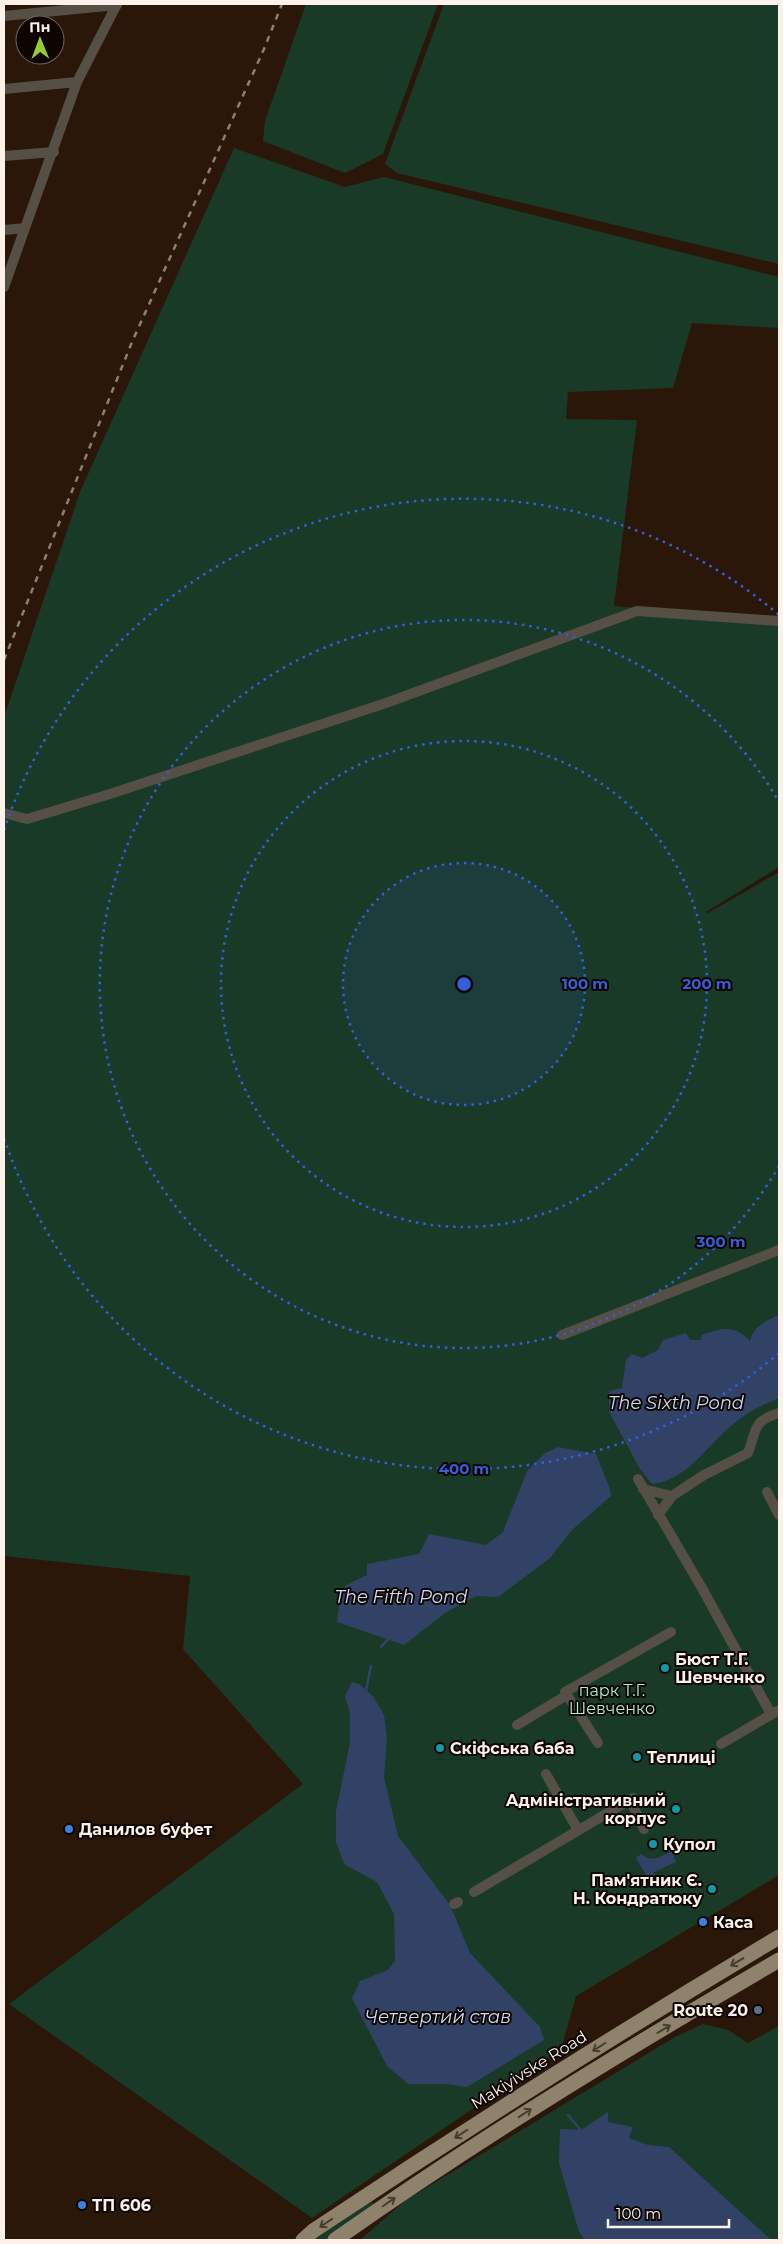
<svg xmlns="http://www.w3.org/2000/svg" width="783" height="2244" font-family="Montserrat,sans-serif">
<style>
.green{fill:#193a26}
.water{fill:#314266}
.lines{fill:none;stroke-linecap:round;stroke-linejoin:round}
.stream{stroke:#314266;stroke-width:2.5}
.street{stroke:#554f45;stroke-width:10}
.primary{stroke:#8e826c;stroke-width:15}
.rail{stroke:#8f7e74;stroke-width:2.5;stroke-dasharray:6 6;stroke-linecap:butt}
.oneway{stroke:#473d32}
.ring{fill:none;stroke:#345eda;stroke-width:2.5;stroke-dasharray:2.5 5}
.culture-dot{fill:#0f9aa8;stroke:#0d0502;stroke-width:2}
.shop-dot{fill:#3f7fe0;stroke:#0d0502;stroke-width:2}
.service-dot{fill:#5c6f8a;stroke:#0d0502;stroke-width:2}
.labels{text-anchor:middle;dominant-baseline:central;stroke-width:4;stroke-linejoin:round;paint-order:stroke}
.poi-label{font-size:16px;font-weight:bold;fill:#fef1ea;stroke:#0d0502;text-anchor:start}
.park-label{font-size:16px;fill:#abf3c5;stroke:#0d0502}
.street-label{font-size:16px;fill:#fef1ea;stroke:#0d0502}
.water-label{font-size:18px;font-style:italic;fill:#cedaf4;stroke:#0d0502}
.centre{fill:#345eda;stroke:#0d0502;stroke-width:2.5}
.ring-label{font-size:15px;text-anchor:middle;font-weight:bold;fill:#345eda;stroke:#0d0502;stroke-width:4;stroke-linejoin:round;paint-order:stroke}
</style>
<rect width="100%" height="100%" fill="#2b170a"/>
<!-- green -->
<path class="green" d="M306,4H438L383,154L345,173L263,141L265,121Z
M444,4H779V264L397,173L385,164Z
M234,148L345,187L384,177L779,277V328L692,323L673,388L568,392L566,419L637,420L614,606L779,622V867L706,912L708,913L779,872V1875L576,1996L561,2049L312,2218L9,2004L303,1784L183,1649L190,1576L4,1556V717L80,492Z
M703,2024L728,2030L748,2043L779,2026V2240H360L406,2200L675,2037Z
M372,2200L373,2208L327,2240H314Z"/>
<!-- water -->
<path class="water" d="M779,1315V1398C764,1404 749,1411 736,1422C708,1443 689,1480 652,1484L640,1469L609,1412V1391L622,1388L626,1360L632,1354L642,1358L658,1350L663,1340L686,1333L690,1340H701L702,1335C721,1328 735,1324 750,1341C753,1327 767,1320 779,1315Z
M558,1447L596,1454L610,1489L611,1496L572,1530L550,1558L498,1597L476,1596L445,1613L404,1645L337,1622L340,1600L346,1585L367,1575V1564L419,1554L429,1534L486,1545L503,1532L527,1471L545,1453Z
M352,1682L359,1684L373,1696L384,1715L387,1738L384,1777L398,1836L450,1905L470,1953L540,2027L544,2040L467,2087L446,2084H408L387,2066L352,1998L360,1981L388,1970L395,1961L394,1914L377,1882L344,1864L336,1842V1811L350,1743V1713L345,1696Z
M671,1851L676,1862L654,1872L657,1879L650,1882L636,1858L641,1854C653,1863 660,1857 671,1851Z
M608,2112V2122L633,2127L629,2138L648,2145L669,2147L771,2240H585L579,2232L559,2163L560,2129L581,2130Z"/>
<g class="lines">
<!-- stream -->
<path class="stream" d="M381,1647L388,1639
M366,1691L371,1666
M568,2115L583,2133"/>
<!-- street -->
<path class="street" d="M4,16L117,5
M4,89L77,82
M4,156L54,152
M4,230L25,228
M4,287L77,82L117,4
M4,813L27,819L110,794L386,703L637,611L779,621
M562,1335L779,1250
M638,1479L702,1588L771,1714
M643,1489L672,1496
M767,1492L779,1515
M658,1515L672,1496L704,1475L748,1453C757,1430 752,1421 779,1413
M517,1725L567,1695
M598,1743L565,1692L671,1632
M721,1744L779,1710
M546,1774L578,1830
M630,1800L644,1829
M474,1892L633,1798
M454,1904L458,1902"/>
<!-- primary -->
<path class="primary" d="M303,2240L313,2231C466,2129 621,2031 779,1937
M335,2240C478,2139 628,2048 779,1960"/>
<!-- rail -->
<path class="rail" d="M4,660L132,342L264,49L282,4"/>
</g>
<!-- one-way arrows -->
<defs><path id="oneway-shaft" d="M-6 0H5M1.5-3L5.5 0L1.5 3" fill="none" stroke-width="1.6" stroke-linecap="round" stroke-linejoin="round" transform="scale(1.25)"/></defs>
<g class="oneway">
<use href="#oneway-shaft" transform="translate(737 1962) rotate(149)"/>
<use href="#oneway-shaft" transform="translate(664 2029) rotate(-31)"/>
<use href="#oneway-shaft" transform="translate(599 2047) rotate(148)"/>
<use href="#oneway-shaft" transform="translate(525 2113) rotate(-33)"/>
<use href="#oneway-shaft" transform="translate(461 2134) rotate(147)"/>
<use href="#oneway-shaft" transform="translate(389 2202) rotate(-35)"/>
<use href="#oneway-shaft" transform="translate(326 2223) rotate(146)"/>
</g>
<!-- distance rings -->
<circle cx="464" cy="984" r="121" fill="#345eda" fill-opacity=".12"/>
<g class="ring">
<circle cx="464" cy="984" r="121"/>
<circle cx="464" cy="984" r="243"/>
<path d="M779 1166A364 364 0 1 1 779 802"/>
<path d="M779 1353A485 485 0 0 1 4 1138M4 830A485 485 0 0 1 779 615"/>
</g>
<!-- markers -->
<g class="culture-dot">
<circle cx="665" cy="1668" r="5"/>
<circle cx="440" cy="1748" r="5"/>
<circle cx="637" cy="1757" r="5"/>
<circle cx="676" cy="1809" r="5"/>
<circle cx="653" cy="1844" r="5"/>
<circle cx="712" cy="1889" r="5"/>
</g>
<g class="shop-dot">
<circle cx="69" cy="1829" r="5"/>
<circle cx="703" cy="1922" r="5"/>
<circle cx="82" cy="2205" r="5"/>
</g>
<circle class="service-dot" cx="758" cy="2010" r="5"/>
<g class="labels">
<!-- poi labels -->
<g class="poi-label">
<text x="675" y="1659">Бюст Т.Г.<tspan x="675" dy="18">Шевченко</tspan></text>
<text x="450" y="1748">Скіфська баба</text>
<text x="647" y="1757">Теплиці</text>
<text x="666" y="1800" text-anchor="end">Адміністративний<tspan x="666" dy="18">корпус</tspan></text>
<text x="79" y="1829">Данилов буфет</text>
<text x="663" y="1844">Купол</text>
<text x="702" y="1880" text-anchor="end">Пам'ятник Є.<tspan x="702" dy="18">Н. Кондратюку</tspan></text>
<text x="713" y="1922">Каса</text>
<text x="748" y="2010" text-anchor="end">Route 20</text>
<text x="92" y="2205">ТП 606</text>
</g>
<!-- park labels -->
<g class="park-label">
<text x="612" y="1690">парк Т.Г.<tspan x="612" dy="18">Шевченко</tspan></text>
</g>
<!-- street labels -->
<g class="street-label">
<text transform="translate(529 2070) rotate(-32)">Makiyivske Road</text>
</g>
<!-- water labels -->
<g class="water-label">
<text x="676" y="1403">The Sixth Pond</text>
<text x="401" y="1597">The Fifth Pond</text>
<text x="438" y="2017">Четвертий став</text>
</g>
</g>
<circle cx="464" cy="984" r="8" class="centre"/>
<g class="ring-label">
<text x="585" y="989">100 m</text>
<text x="707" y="989">200 m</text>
<text x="721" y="1247">300 m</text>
<text x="464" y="1474">400 m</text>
</g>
<!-- border -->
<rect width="783" height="2244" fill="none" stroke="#fef1ea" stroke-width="10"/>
<!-- north arrow -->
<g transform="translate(40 40) rotate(359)"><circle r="24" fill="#0d0502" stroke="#6d635f"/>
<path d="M0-4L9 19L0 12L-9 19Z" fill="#9cca31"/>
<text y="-8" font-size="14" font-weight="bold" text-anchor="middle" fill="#fef1ea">Пн</text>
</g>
<!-- scale -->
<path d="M608 2219v8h121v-8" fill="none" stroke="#fef1ea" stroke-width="2.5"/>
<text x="616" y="2219" font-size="15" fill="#fef1ea" stroke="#0d0502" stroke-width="4" paint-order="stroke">100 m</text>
</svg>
